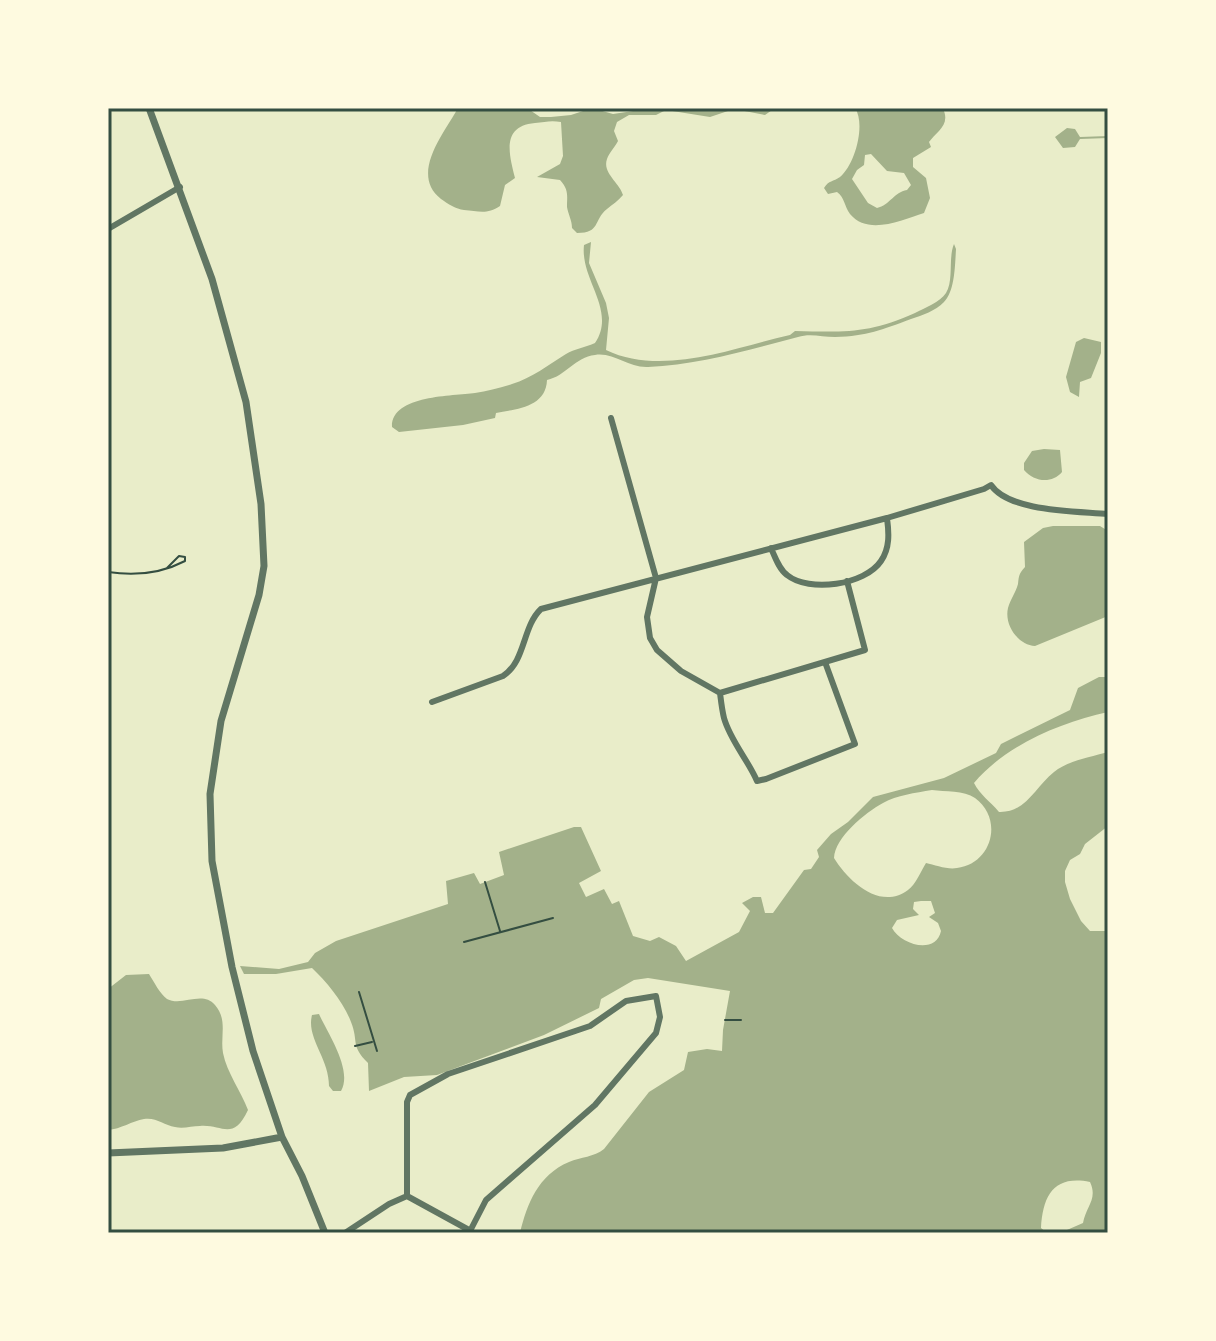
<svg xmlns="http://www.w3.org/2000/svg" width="1216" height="1341" font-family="Barlow,sans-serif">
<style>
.water{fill:#a3b18a;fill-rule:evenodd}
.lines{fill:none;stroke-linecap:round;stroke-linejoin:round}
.path{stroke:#344e41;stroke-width:2}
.minor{stroke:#617663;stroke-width:6}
.tertiary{stroke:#617663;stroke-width:7}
.neatline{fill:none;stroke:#344e41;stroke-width:3}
</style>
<rect width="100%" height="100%" fill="#e9edc9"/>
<!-- water -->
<path class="water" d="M458,108H527L540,117H551L571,115L592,108L613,114L653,108H693L706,111L721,108H775L765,115L734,109L710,117L666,110L656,115H629L617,122L614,131L618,141C615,147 609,153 607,159C602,173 620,183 623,195C618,201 613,204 607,209C593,220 601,233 577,233L572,228C572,220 568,214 567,207C567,195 569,190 560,180L537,177L560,164L563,156L561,122C551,120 545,122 535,123C501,126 509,154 515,178L505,185L500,206C487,215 478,211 464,210C456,209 448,204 441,199C409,174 445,132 458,108Z
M855,108L943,109C951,125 936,132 929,142L931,147L913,158V167L926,178L930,198L924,213C902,220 868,236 850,214C844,206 845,198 837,192L828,194L824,188C829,180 833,182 840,177C855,165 866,124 855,108ZM871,154L887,171L904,173L911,185L907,190C894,192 890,205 877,208L868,203L852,179L857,170L864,165L865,155Z
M1067,128L1075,129L1080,137L1108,136V138L1080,139L1075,147L1063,148L1055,137Z
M591,242L589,263L606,303L609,318L606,350C662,377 733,348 790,335L795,331C844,332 869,334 915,313C925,308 940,302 946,293C954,280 948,258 954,244L956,249C955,265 955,291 944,302C935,311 923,315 911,319C881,330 868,336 835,337C822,337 810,333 798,337C749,350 698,365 648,367C628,368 614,352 595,355C575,357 566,376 547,380C546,407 517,409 496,413L495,418L463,425L399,432L392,427C391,395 453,396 475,393C487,391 500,388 512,384C532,378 548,365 566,354C574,349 586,347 595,343C617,310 580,280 584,245Z
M1084,338L1101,342V353L1091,378L1080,382L1079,397L1070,392L1066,377L1076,342Z
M1044,449L1060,450L1062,472C1052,484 1034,482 1024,470V463L1032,451Z
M1053,526H1100L1108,531V616L1035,646C1018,645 1004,625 1008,608C1010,600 1016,592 1018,584C1019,575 1019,574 1025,567L1024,542L1043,528Z
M1099,677H1108V712C1060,723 1007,744 974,783C980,795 990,801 999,812C1026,813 1035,787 1054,772C1067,761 1091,757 1108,752V826L1085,844L1080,854L1070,860L1065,871V882L1070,899L1081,921L1090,931H1108V1233H1060L1083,1223C1086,1206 1098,1199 1090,1182C1054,1175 1043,1195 1041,1228L1047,1233H520C527,1204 538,1175 569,1162C581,1157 594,1157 604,1149L649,1092L684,1070L688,1052L707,1049L722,1051L723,1030L730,991L648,978L634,980L601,999L599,1008L544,1035L437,1075L404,1077L369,1091L368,1063C350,1045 359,1042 351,1022C344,1003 327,982 312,968L276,974H244L240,966L279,969L308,962L315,953L336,941L448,904L446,881L474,873L480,884L504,875L499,852L574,827H581L601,871L579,883L586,897L604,889L612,904L619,901L633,936L650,941L659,937L676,946L686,961L739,932L750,911L742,903L753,897H761L765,913H773L804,870L811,869L819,857L817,850L831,834L848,822L873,797L944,778L996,753L1001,744L1070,710L1078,688ZM932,790C945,792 964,790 975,798C1004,819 992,864 957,868C948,870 935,865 926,863C921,871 916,884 908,890C880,911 848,881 834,858C835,837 865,813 883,803C897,795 915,793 932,790ZM921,901H931L935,913L929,917L938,923L941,931C936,955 901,945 892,928L897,920L919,915L913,909L914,902Z
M149,974C154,982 160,994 167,999C182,1007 202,990 215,1005C228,1020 220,1036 223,1053C227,1073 241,1091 248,1110C233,1142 222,1124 200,1126C192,1126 183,1129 175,1127C164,1125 156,1117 144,1119C132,1121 121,1129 108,1130V989L126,975Z
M319,1014C328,1034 353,1070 341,1091H333L329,1086C329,1058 306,1038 312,1015Z"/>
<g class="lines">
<!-- path -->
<path class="path" d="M108,572C134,576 162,573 185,561V557L179,556L167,568
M485,882L500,931
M464,942L553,918
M359,992L377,1051
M725,1020H741
M355,1046L372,1042"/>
<!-- minor -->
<path class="minor" d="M108,229L180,187
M611,418L656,578L647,617L650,638L657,650L681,671L720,693L865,650L847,581
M771,548C775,557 779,569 787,575C809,593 865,585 881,561C890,548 889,533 887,518
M720,693C721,701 722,710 724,718C730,740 748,760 757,781L766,779L855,744L825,662
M432,702L503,676C526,661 522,627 541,609L887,518L984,489L991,485C1009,512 1077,511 1108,514
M407,1196V1102L410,1095L448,1074L590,1026L626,1001L656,996L660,1017L656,1033L595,1105L486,1200L469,1233
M345,1233L389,1204L407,1196L469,1230"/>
<!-- tertiary -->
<path class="tertiary" d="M149,108L212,279L246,402L261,504L264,566L259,595L221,721L210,794L212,861L232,967L253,1051L282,1137L302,1176L325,1233
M108,1153L223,1148L282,1137"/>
</g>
<!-- border -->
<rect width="1216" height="1341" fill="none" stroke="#fefae0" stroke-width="220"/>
<rect x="110" y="110" width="996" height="1121" class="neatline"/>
</svg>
